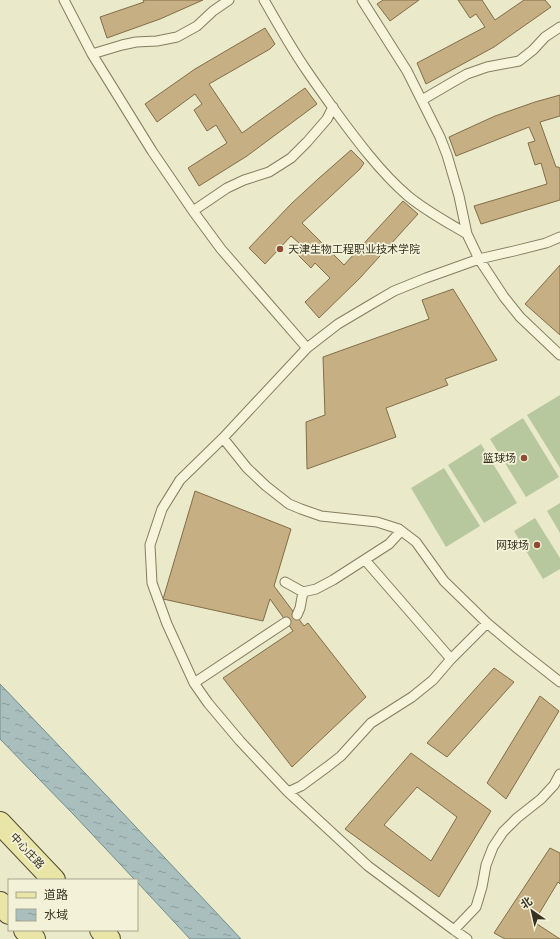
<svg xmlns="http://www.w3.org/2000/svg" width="560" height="939" font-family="'Source Serif 4','Noto Sans SC',serif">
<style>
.grass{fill:#b8c89e}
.water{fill:url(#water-ripples);stroke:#718d8d}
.building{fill:#c5af83;stroke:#826e48;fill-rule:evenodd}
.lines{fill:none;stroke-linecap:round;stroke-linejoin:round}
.service-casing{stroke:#857d60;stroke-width:11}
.primary-casing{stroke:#544b33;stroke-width:24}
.service{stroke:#f6f5dc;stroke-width:9}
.primary{stroke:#e9e5a6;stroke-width:22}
.poi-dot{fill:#8e4c35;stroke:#f3f2d8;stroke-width:1.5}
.labels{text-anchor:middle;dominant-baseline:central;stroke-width:3.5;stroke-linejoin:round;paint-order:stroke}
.poi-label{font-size:11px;fill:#373222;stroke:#f3f2d8;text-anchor:end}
.street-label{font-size:11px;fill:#373222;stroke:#f3f2d8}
</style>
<defs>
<pattern id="water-ripples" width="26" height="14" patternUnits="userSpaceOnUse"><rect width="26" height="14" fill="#a9bfbe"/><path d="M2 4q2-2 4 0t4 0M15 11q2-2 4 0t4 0" fill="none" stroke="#8a9c9a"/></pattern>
</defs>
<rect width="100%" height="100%" fill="#eae9c9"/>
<!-- grass -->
<path class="grass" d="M560,395V468L527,415Z
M523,418L559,477L526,497L490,439Z
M481,444L517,503L484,523L448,465Z
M444,468L480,526L446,547L411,488Z
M560,503V533L547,511Z
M535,518L560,558V569L543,579L514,531Z"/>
<!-- water -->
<path class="water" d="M0,684L104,793L241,939H190L137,882V880H135L74,815L0,739Z"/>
<!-- building -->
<path class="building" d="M143,0H203L160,19L107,38L100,17L144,2Z
M383,0H419L390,21L377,4Z
M458,0H482L495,20L524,0H545L551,7L494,47L426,84L417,63L485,27L476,14L470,18Z
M265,28L275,44L270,49L209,84L242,133L305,88L317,104L247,156L199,186L188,168L227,143L216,125L207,131L194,110L202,104L195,94L157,122L145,104L195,69Z
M560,95V116L540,122L556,167H559L560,169V200L481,224L474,206L501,198L547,184L541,163L535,165L528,143L535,141L529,127L456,156L449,137L495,116L535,102Z
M351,150L364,163L360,169L302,223L344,265L403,201L418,214L360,278L319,318L305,302L330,278L315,263L311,268L293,250L299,243L291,236L265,264L249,248L291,204L318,179Z
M560,265V335L525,304Z
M453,289L497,360L445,379L448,385L386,408L396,437L307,469L306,422L325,415L323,357L429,319L422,300Z
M195,491L291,529L274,586L304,626L308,623L366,697L292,767L223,678L293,631L270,599L263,621L163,599Z
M494,668L514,682L447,757L427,743Z
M540,696L559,711L506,799L487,783Z
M411,753L491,811L439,897L345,829ZM417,787L457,817L431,861L384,825Z
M550,848L560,853V884L558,882L534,922L560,939H505L494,933Z"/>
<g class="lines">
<!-- service casing -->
<g class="service-casing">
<path id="service" d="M64,0L92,54L152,151L193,211L221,249L307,348
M264,0C278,24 291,48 307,71C315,83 324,95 333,108C355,138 380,172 408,196C426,211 447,222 467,234
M362,0L407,71L440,137L447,155L459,196L467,234L479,259L504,297L520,317L560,355
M92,54L122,45L136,42L157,41L177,37L197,26L213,11L229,0
M422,100L451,83L467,74L487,67L519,61L533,50L545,37L560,27
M193,211L227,188L244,180L269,172L291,158L307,142L327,119L333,107
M223,438L247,468L266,486L289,504L301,509L321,516L377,522L399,529L416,542L444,581L487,623L518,649L560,682
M365,560L451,659
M285,582L303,592L316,589L333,580L389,544L401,531
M297,615L300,608L303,592
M194,683L286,622
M288,792L301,786L327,767L341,756L371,723L412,697L433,680L451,659L487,623
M454,930L476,907L482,887L486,865L493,847L503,832L517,818L541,799L554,785L560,774
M467,939L454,930L368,866L288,792L240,741L208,703L194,683L167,624L152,583L150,545L162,509L180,480L223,438L307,348L338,324L370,305L394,291L426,278L479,259L514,251L546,243L560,237"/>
</g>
<!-- primary casing -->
<g class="primary-casing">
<path id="primary" d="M0,823L54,880
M0,903L9,913
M25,930L34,939
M101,930L109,939"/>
</g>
<!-- service -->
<use href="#service" class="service"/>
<!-- primary -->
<use href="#primary" class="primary"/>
</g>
<!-- markers -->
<g class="poi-dot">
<circle cx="280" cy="249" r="4"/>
<circle cx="524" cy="458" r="4"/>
<circle cx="537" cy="545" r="4"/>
</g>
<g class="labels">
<!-- poi labels -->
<g class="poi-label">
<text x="288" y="249" text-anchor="start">天津生物工程职业技术学院</text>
<text x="516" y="458">篮球场</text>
<text x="529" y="545">网球场</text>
</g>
<!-- street labels -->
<g class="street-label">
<text transform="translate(27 851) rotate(47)">中心庄路</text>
</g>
</g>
<!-- legend -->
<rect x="8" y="879" width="130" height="52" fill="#f3f2d8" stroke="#a8a58f"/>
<rect x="16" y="892" width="20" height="6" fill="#e9e5a6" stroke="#a8a58f"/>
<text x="44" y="899" font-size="12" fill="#373222">道路</text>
<rect x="16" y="909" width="20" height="12" fill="url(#water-ripples)" stroke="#a8a58f"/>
<text x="44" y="919" font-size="12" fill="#373222">水域</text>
<!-- north arrow -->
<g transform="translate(532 911) rotate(326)" stroke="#f3f2d8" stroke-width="3" paint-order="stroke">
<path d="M0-3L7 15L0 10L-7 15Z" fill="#373222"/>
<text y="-6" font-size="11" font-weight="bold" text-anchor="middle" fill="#373222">北</text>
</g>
</svg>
